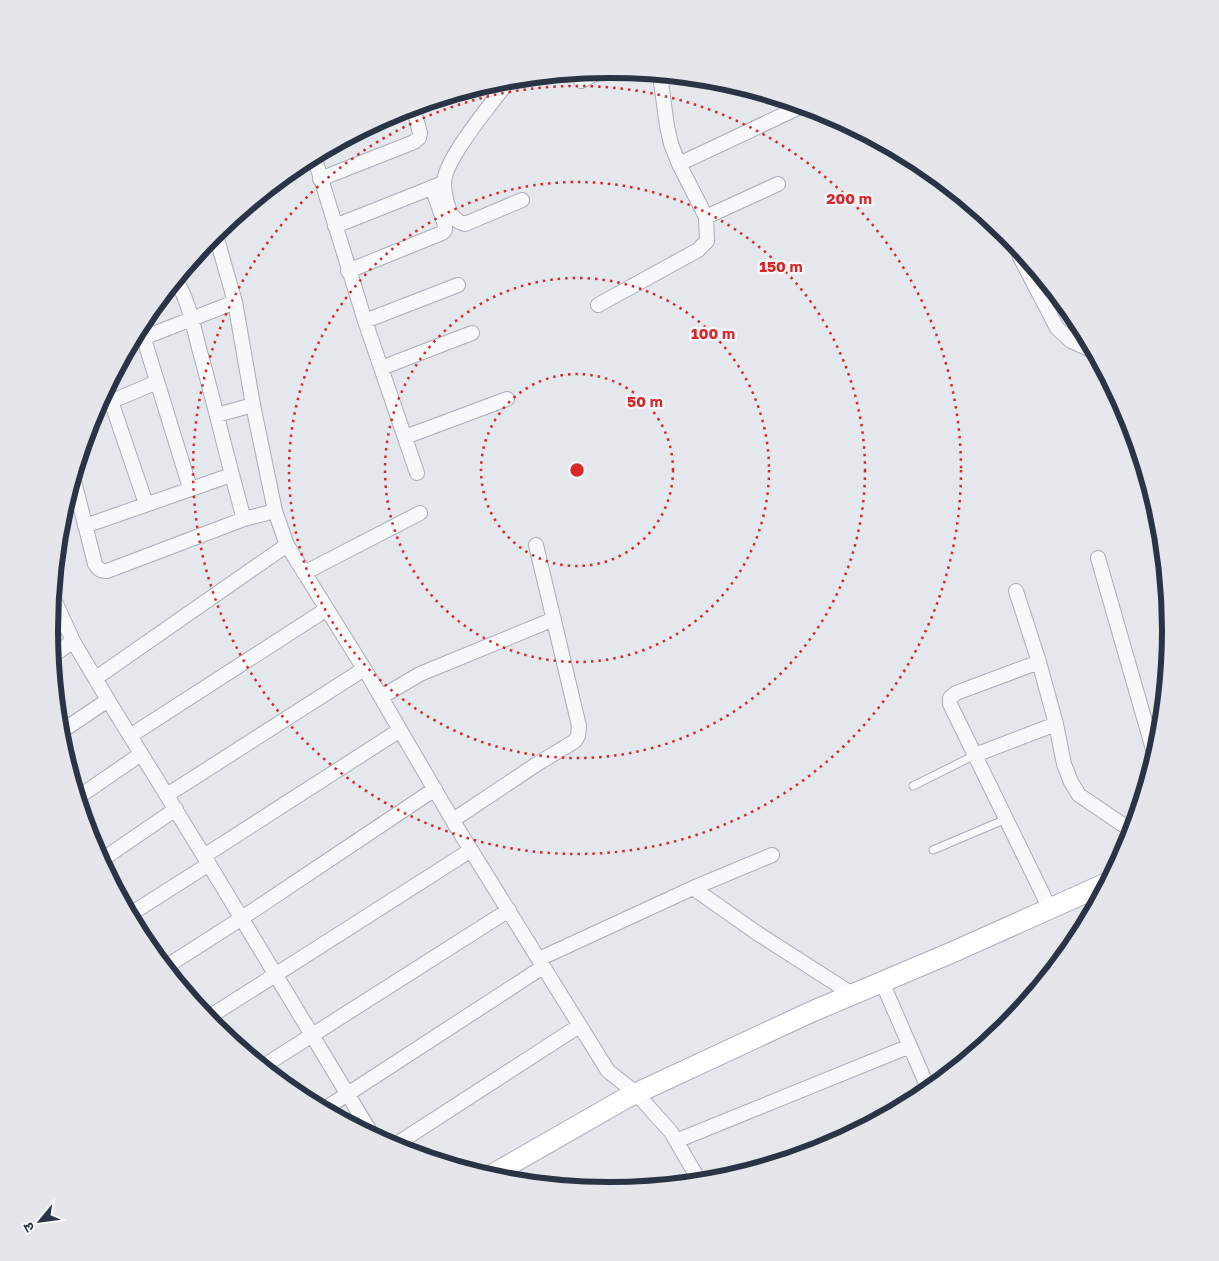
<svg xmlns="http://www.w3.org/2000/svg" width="1219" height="1261" font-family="'Golos Text','Noto Sans Devanagari',sans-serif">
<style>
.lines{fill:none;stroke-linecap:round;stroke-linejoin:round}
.lane-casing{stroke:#a9aeb7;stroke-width:9}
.street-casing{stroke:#a9aeb7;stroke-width:16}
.secondary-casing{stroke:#a9aeb7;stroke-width:22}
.lane{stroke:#f7f8fa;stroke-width:7}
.street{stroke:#f7f8fa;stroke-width:14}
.secondary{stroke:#fff;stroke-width:20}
.ring{fill:none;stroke:#d62828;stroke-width:2.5;stroke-dasharray:2.5 5}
.rim{fill:none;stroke:#2b3445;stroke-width:6}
.centre{fill:#d62828;stroke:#f4f6f9;stroke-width:2.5}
.ring-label{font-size:15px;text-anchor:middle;font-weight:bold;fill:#d62828;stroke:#f4f6f9;stroke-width:5;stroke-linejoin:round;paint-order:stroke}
</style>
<rect width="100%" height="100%" fill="#e4e7ec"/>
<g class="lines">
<!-- lane casing -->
<g class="lane-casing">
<path id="lane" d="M913,786L975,755
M933,850L1006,819"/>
</g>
<!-- street casing -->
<g class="street-casing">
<path id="street" d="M509,80C494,101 444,159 444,183C444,190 446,202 449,209C453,217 456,222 465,224L522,200
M581,81L601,71
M314,156L365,321L417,473
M679,164L802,106
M320,179L414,142L419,138L420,133L413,107
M706,217L778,184
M335,226L441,184
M215,232L235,302L253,405L275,511L287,545L368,675L456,826L608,1071L636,1093L671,1132L700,1182
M1017,247L1020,257L1057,328L1071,341L1093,351
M348,271L442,233L445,230V225L432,187
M175,280C187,294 194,329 199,348C215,405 228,463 244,519
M598,305L698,250L707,241L706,217L679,164L671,144L667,126L660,75
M365,321L458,285
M140,326L190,488
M130,343L235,302
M381,368L472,333
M111,401L146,504
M96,408L157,382
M217,415L253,405
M405,437L507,399
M73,477L95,564C98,569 100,571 107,571L244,519L275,511
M85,526L231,475
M1098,558L1155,756
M304,573L420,513
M1016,591L1039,662L1056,724L1064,764L1071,782L1079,795L1132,831
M52,595L73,641L108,700L204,856L374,1138
M51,657L73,641
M1039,662L956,693L950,698V704L1050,909
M96,678L287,545
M381,697L420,674L554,619
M59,733L108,700
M130,736L327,609
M975,755L1056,724
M167,795L364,669
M77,798L141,754
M453,820L537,764L575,741L578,736L579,726L536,545
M204,856L400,730
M100,861L176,809
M693,888L757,933L852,994
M129,915L209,864
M539,959L693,888L772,855
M164,968L242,918L435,789
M882,982L929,1090
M206,1019L471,850
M262,1067L509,910
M323,1110L543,967
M676,1141L910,1046
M392,1147L579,1026"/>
</g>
<!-- secondary casing -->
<g class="secondary-casing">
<path id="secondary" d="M488,1177L626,1098L811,1012L953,952L1107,883"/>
</g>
<!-- lane -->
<use href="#lane" class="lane"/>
<!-- street -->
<use href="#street" class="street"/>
<!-- secondary -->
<use href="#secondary" class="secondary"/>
</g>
<!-- distance rings -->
<g class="ring">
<circle cx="577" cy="470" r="96"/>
<circle cx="577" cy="470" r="192"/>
<circle cx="577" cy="470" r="288"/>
<circle cx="577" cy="470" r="384"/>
</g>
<!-- crop -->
<path d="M0 0H1219V1261H0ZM58 630a552 552 0 1 1 1104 0a552 552 0 1 1-1104 0Z" fill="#e4e6eb" fill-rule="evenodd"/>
<path class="rim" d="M58 630a552 552 0 1 1 1104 0a552 552 0 1 1-1104 0Z"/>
<circle cx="577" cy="470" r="8" class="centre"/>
<g class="ring-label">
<text x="849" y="204">200 m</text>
<text x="781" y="272">150 m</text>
<text x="713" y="339">100 m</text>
<text x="645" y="407">50 m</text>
</g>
<!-- north arrow -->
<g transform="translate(40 1221) rotate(241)" stroke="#f4f6f9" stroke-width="4" paint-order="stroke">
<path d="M0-4L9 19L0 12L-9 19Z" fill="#2b3445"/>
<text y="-8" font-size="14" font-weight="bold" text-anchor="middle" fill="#2b3445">उ</text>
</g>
</svg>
